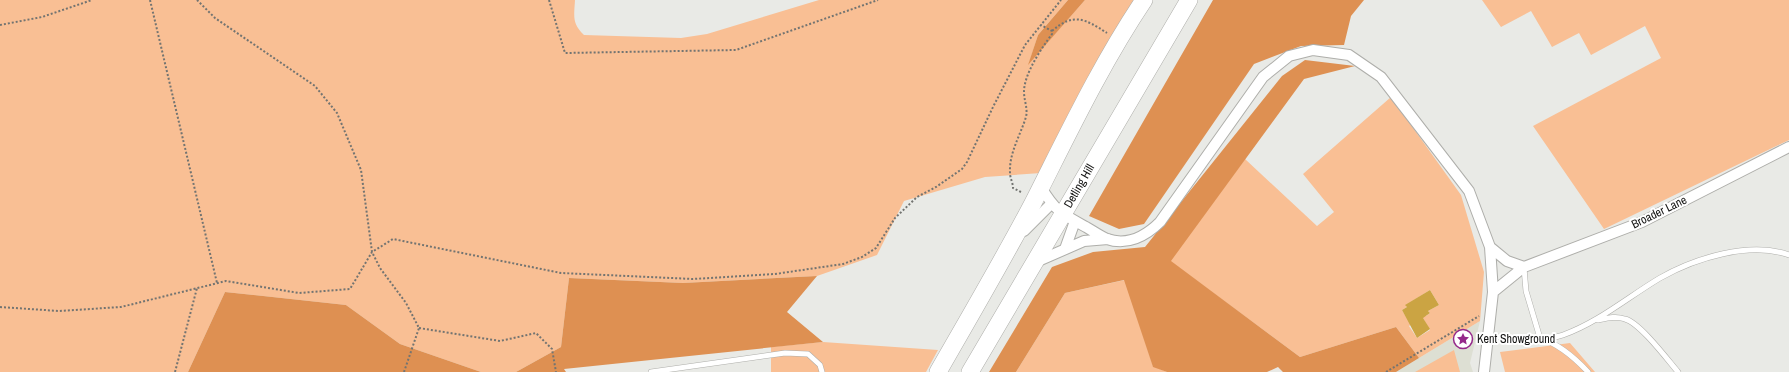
<svg xmlns="http://www.w3.org/2000/svg" width="1789" height="372" font-family="'Archivo Narrow',sans-serif">
<style>
.built{fill:#dddfd3}
.green{fill:#f9bf94;fill-rule:evenodd}
.forest{fill:#de9052}
.building{fill:#cba443}
.lines{fill:none;stroke-linecap:round;stroke-linejoin:round}
.service-casing{stroke:#aeaeaa;stroke-width:6}
.minor-casing{stroke:#aeaeaa;stroke-width:12}
.trunk-casing{stroke:#aeaeaa;stroke-width:18}
.path{stroke:#737471;stroke-width:2;stroke-dasharray:2 2;stroke-linecap:butt}
.service{stroke:#fff;stroke-width:5}
.minor{stroke:#fff;stroke-width:10}
.trunk{stroke:#fff;stroke-width:17}
.labels{text-anchor:middle;dominant-baseline:central;stroke-width:4;stroke-linejoin:round;paint-order:stroke}
.street-label{font-size:12px;fill:#121211;stroke:#fff}
.poi-label{font-size:12px;fill:#121211;stroke:#fff;text-anchor:start}
</style>
<rect width="100%" height="100%" fill="#e9eae6"/>
<!-- built -->
<path class="built" d="M1480,321L1470,363L1473,372H1396Z"/>
<!-- green -->
<path class="green" d="M0,0H575C574,17 572,23 584,35L681,38L707,34L819,0H1068L1038,35L1029,63L1085,0H1138L1041,173L985,177L904,201L877,255L817,276L683,283L569,278L561,347L516,372H481L400,344L346,305L225,292L188,372H0Z
M1482,0H1789V140L1604,229L1533,126L1661,58L1645,26L1591,55L1579,33L1552,47L1531,11L1501,27Z
M1391,97L1461,195L1484,272L1480,321L1419,358L1396,327L1300,357L1170,261L1245,159L1317,226L1334,212L1303,174ZM1430,290L1439,305L1428,311L1430,313L1426,316L1423,313L1421,315L1430,330L1417,338L1409,326L1415,322L1408,320L1402,310L1407,307L1406,305Z
M1125,280L1153,366L1167,372H1016L1065,293Z
M823,342L938,350L926,372H771V347Z
M1570,343L1595,372H1505L1500,352Z
M1454,350L1460,372H1415Z"/>
<!-- forest -->
<path class="forest" d="M1068,0H1085L1028,65L1038,35Z
M1213,0H1364L1351,16L1344,45L1301,46L1254,64L1144,224L1119,229L1089,216Z
M1305,60L1355,66L1304,79L1171,261L1300,357L1396,327L1419,358L1396,372H1283L1278,367L1267,372H1167L1153,367L1124,280L1065,293L1016,372H989L1052,267L1093,252L1145,247L1282,76Z
M817,276L787,312L823,342L564,369L566,372H516L561,347L569,278L683,283Z
M225,292L346,305L400,344L481,372H188Z"/>
<!-- building -->
<path class="building" d="M1430,290L1439,305L1428,311L1430,313L1423,318L1430,329L1417,338L1402,310L1407,307L1405,305Z"/>
<g class="lines">
<!-- service casing -->
<g class="service-casing">
<path id="service" d="M1524,268L1526,291L1540,338C1559,344 1574,357 1588,372
M1598,320C1608,318 1616,316 1625,319C1640,323 1667,359 1678,372
M1487,335C1505,339 1547,341 1563,335C1599,322 1628,297 1660,278C1695,258 1750,241 1789,255
M651,372L785,353L808,354L820,365L822,372"/>
</g>
<!-- minor casing -->
<g class="minor-casing">
<path id="minor" d="M1041,187C1055,211 1062,214 1086,227C1093,231 1100,236 1107,239C1127,246 1146,236 1160,222L1263,77L1289,56L1313,50L1349,55L1381,77L1469,191L1490,247L1493,292L1484,372
M1024,231L1051,204
M1490,247L1507,261L1524,267
M1065,249L1075,221
M1036,262L1084,241L1108,239
M1493,292L1524,267L1642,222L1789,147"/>
</g>
<!-- trunk casing -->
<g class="trunk-casing">
<path id="trunk" d="M938,372C970,316 1003,260 1033,203C1068,134 1101,64 1144,0
M970,372L1189,0"/>
</g>
<!-- path -->
<path class="path" d="M150,0L217,283
M197,0L215,18L315,86L337,113L361,170L372,252L380,268L406,303L419,328L404,372
M549,0L565,53L736,50L878,0
M0,25L42,17L92,0
M1052,31C1074,12 1085,19 1107,33
M1021,192L1013,188C1013,183 1010,178 1010,173C1009,153 1020,136 1026,117C1028,109 1024,100 1024,92C1024,74 1041,49 1052,34V31L1041,25
M0,307L59,311L121,307L226,281L299,293L350,289L372,252L393,239L561,273L693,279L775,274L843,264L862,257L876,248L895,218L917,197L936,187L962,169L967,162L993,107L1025,45L1061,0
M419,328L500,341L536,333L552,349L556,372
M175,372L197,288
M1386,372L1479,316"/>
<!-- service -->
<use href="#service" class="service"/>
<!-- minor -->
<use href="#minor" class="minor"/>
<!-- trunk -->
<use href="#trunk" class="trunk"/>
</g>
<!-- icons -->
<defs>
<g id="sight-ring" transform="scale(1)"><circle r="9.5" fill="#fff" stroke="#95298a" stroke-width="1.5"/><path d="M0-6L1.8-2.2L6-1.7L2.9 1.2L3.7 5.4L0 3.3L-3.7 5.4L-2.9 1.2L-6-1.7L-1.8-2.2Z" fill="#95298a"/></g>
</defs>
<g fill-rule="evenodd">
<use href="#sight-ring" x="1463" y="339"/>
</g>
<g class="labels">
<!-- street labels -->
<g class="street-label">
<text transform="translate(1079 186) rotate(-60)">Detling Hill</text>
<text transform="translate(1659 212) rotate(-26)">Broader Lane</text>
</g>
<!-- poi labels -->
<g class="poi-label">
<text x="1477" y="339">Kent Showground</text>
</g>
</g>
</svg>
